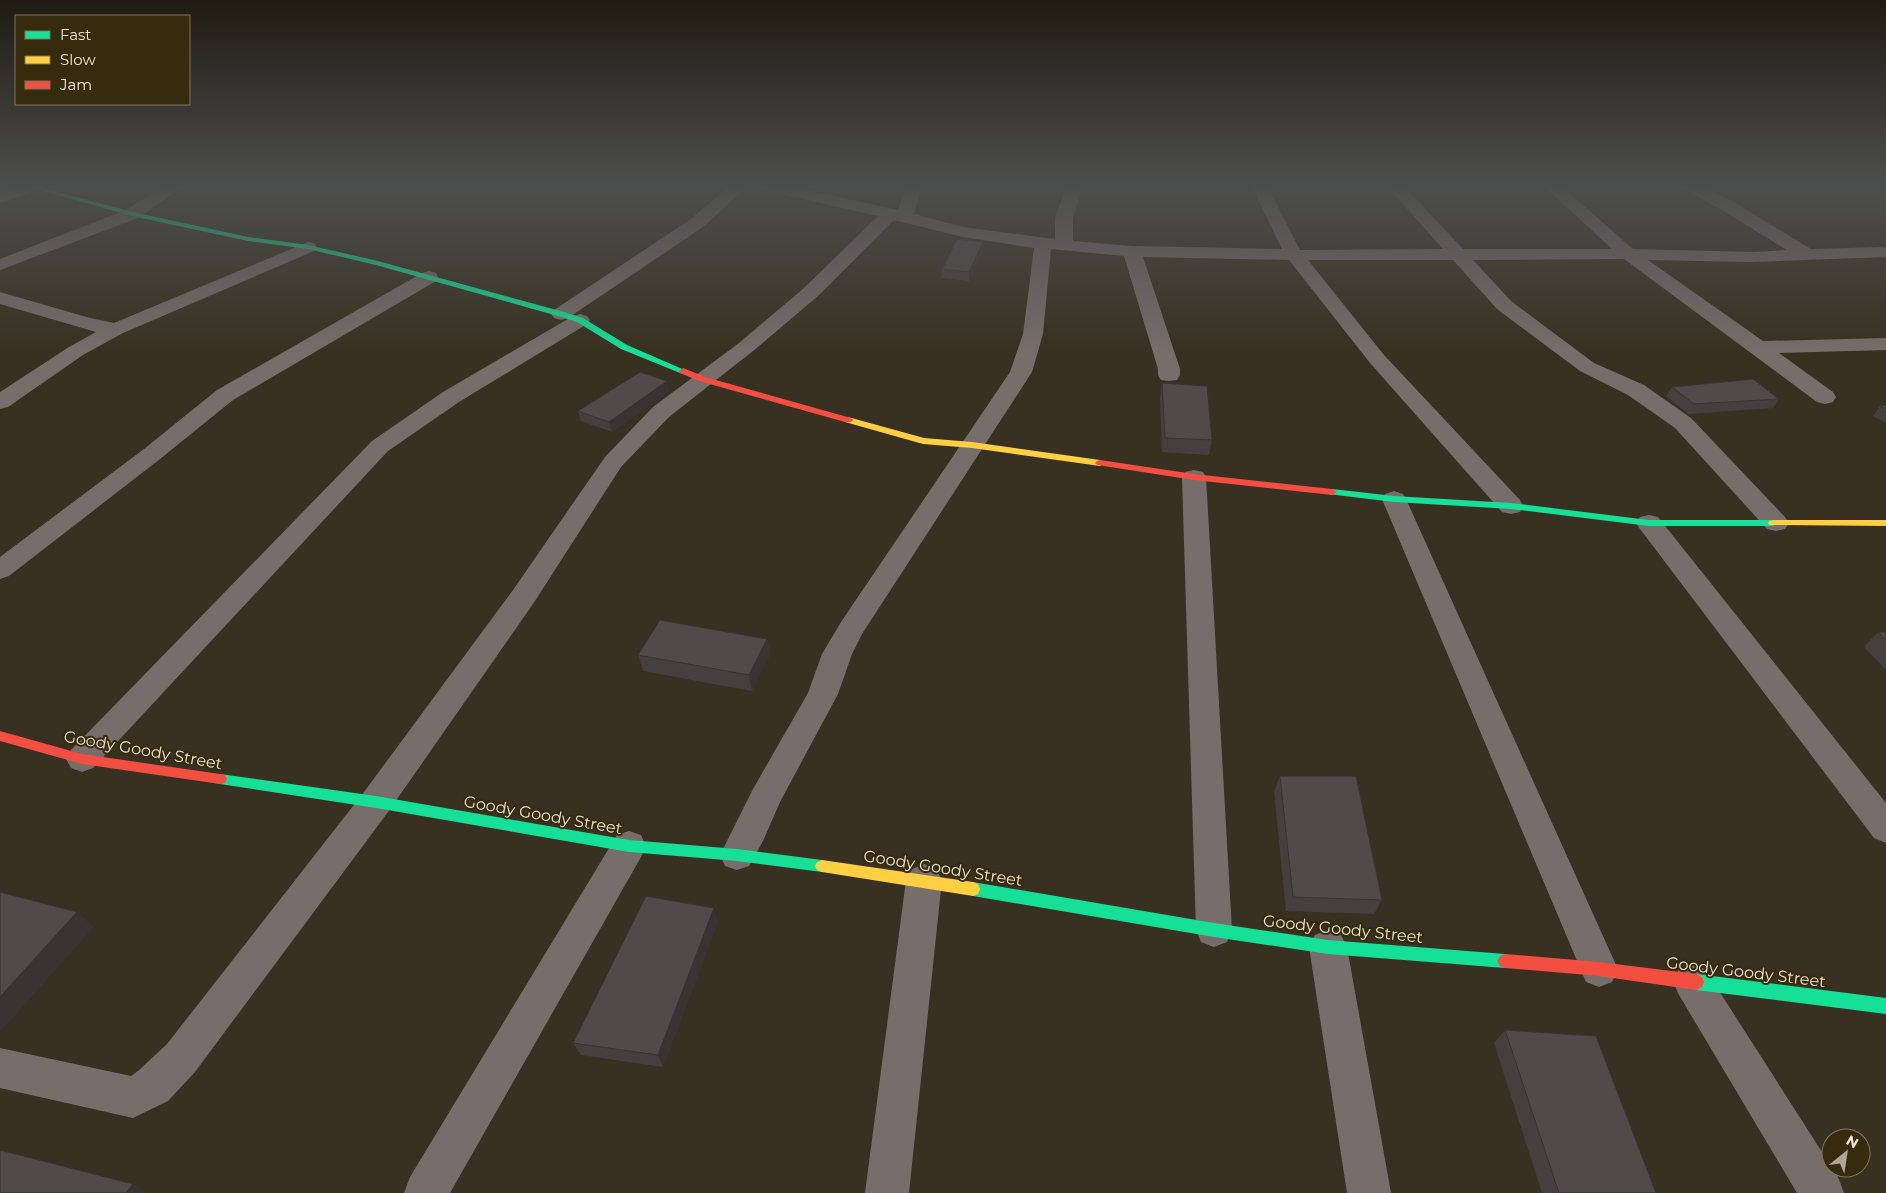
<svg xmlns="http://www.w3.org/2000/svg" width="1886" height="1193" font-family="Montserrat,sans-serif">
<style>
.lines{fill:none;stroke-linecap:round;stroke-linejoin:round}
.street{fill:#776d6a;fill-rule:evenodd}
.fast{fill:#16e098;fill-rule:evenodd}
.slow{fill:#ffcf43;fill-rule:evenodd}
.jam{fill:#f24e42;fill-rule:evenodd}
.wall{fill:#463f40}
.shaded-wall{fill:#393334}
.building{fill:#51494a;stroke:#393334}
.labels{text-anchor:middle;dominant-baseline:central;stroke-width:4;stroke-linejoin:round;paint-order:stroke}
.near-street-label{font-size:16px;fill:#eee6d6;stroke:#372b0e}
</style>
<rect width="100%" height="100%" fill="#383121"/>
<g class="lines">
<!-- street -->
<path class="street" d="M23,185H40L41,187L39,190L0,203V193Z
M166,185H188L186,188L172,194L138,218L0,270V259L126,210Z
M731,185H749L703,227L568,318L561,320L554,318L551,314L554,310L691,219Z
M754,185H783L898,210L906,185H922L914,214L963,227L1055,239V218L1067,185H1083L1073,218V241L1132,246L1282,249L1251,185H1267L1300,250L1443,249L1386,185H1403L1463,249H1612L1543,185H1560L1633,249L1753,252L1787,250L1720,209L1682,188L1680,185H1700L1732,201L1811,249L1886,247V257L1753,262L1648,260L1763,341L1886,338V350L1779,353L1833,392L1836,397L1833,402L1825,404L1817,402L1624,259L1473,260L1511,301L1594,363L1644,385L1691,418L1785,517L1789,523L1785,529L1776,531L1767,529L1675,428L1628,395L1580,371L1497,309L1453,260H1308L1384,355L1520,500L1523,506L1520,512L1511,514L1502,512L1370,363L1289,260L1143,257L1180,369V375L1177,380L1169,381L1161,380L1158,375V369L1124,256L1051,249L1043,334L1032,372L862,634L852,654L838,694L780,802L763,841L749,866L737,870L725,866L720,855L753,789L808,693L822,654L841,622L1010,372L1023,334L1034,248L963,237L894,220L818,296L753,351L669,417L621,467L533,604L388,812L195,1072L168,1101L133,1118L0,1088V1048L131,1076L138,1071L167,1044L364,792L513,590L605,457L653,407L739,343L804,288L878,216L756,188Z
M308,242L314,243L317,247L314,251L123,333L83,355L8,407L0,409V392L69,347L96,332L0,304V292L90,318L114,323Z
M429,271L436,273L438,277L436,281L233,400L160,459L9,576L0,579V557L144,449L217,390L422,273Z
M580,314L587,316L590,320L587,324L459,402L388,451L93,768L82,772L71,768L66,759L71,750L372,441L443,392L573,316Z
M1194,470L1203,472L1206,477L1232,930L1227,942L1214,947L1201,942L1196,930L1182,477L1185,472Z
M1394,491L1403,494L1406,499L1612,956L1618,969L1612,982L1599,987L1586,982L1382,499L1385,494Z
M1649,515L1658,517L1886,803V843L1874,838L1640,529L1636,523L1640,517Z
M629,831L641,835L646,846L641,857L450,1193H404L410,1177L617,835Z
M924,864L936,869L942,880L909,1193H865L906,880L912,869Z
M1328,930L1341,935L1347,947L1391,1193H1347L1309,947L1315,935Z
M1692,964L1705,969L1838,1177L1844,1193H1797L1679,995L1673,982L1679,969Z"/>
<!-- fast -->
<path class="fast" d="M22,185H32L133,212L248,237L308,245L378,261L564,312L583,318L627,345L687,371L683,374L680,373L621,349L577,322L558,316L376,265L308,249L248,241L132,216Z
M1332,489L1394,496L1511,503L1649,520H1773L1778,523L1773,526H1649L1511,509L1394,502L1328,494L1327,492Z
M220,774L376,796L629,840L737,849L822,860L827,862L829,866L827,870L822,872L737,861L629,852L376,808L220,784L215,783L213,779L215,775Z
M973,882L1214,923L1328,940L1505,954L1510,956L1513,961L1510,966L1505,968L1328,954L1214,937L973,896L968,894L966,889L968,884Z
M1696,974L1886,998V1014L1696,990L1690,987L1688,982L1690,977Z"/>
<!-- slow -->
<path class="slow" d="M848,417L924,438L972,442L1100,460L1105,463L1100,466L972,448L923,444L845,422L843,420Z
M1773,520H1886V526L1769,525L1768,523L1769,521Z
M822,860L973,882L978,884L980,889L978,894L973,896L822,872L817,870L815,866L817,862Z"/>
<!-- jam -->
<path class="jam" d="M683,368L705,377L851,418L853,420L851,422H845L699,381L680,373L679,371Z
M1100,460L1194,474L1332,489L1337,492L1332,495L1194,480L1097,465L1095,463L1097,461Z
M0,731L82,754L220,774L225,775L227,779L225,783L220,784L82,764L0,741Z
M1505,954L1599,962L1696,974L1702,977L1704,982L1702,987L1696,990L1599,976L1505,968L1500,966L1497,961L1500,956Z"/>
</g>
<!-- wall -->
<path class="wall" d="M983,242V251L969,281L942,278V269Z
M667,381L669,391L612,432L581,421L578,411Z
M1162,383L1212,440L1209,455L1162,452L1160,398Z
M1672,387L1779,399L1773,408L1688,414L1666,396Z
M1886,405V423L1873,416L1880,406Z
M1878,632H1886V670L1864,647Z
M767,639L770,654L752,691L643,671L638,655Z
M1280,776L1382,900L1374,914L1286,911L1274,791Z
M718,922L663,1067L581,1055L573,1043Z
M1505,1030L1656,1193H1542L1494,1043Z"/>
<!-- shaded-wall -->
<path class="shaded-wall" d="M983,242V251L969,281V272Z
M667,381L669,391L612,432L609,422Z
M767,639L770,654L752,691L749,675Z
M714,908L718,922L663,1067L658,1055Z
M77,912L94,927L0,1032V997Z
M133,1184L148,1193H126Z"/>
<!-- building -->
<path class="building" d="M957,239L983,242L969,272L942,269Z
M640,372L667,381L609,422L578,411Z
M1753,379L1779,399L1694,404L1672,387Z
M1162,383L1207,386L1212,440L1165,438Z
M1886,405V409L1880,406Z
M660,620L767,639L749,675L638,655Z
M1878,632H1886V640Z
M1280,776H1356L1382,900L1293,897Z
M0,892L77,912L0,997Z
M646,896L714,908L658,1055L573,1043Z
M1505,1030L1596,1036L1656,1193H1559Z
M0,1150L133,1184L126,1193H0Z"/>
<!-- sky -->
<linearGradient id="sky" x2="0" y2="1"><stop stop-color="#1f1b12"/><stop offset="0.53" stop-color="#4d4e4e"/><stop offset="1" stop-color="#4d4e4e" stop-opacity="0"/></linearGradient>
<rect width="1886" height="352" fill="url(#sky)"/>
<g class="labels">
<!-- near-street labels -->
<g class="near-street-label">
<text transform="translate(143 750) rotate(10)">Goody Goody Street</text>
<text transform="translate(543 815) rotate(10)">Goody Goody Street</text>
<text transform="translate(943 868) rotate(9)">Goody Goody Street</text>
<text transform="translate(1343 929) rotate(6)">Goody Goody Street</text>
<text transform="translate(1746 972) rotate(7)">Goody Goody Street</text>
</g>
</g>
<!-- legend -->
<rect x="15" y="15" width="175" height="90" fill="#372b0e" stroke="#80765e"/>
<rect x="25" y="31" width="25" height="8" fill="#16e098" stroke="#80765e"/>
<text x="60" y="40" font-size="15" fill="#eee6d6">Fast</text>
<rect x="25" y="56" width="25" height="8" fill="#ffcf43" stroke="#80765e"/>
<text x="60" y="65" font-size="15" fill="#eee6d6">Slow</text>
<rect x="25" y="81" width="25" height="8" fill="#f24e42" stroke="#80765e"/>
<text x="60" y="90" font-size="15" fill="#eee6d6">Jam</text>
<!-- north arrow -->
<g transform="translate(1846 1153) rotate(30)"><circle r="24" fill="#372b0e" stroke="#80765e"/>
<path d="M0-4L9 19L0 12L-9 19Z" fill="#aea797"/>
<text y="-8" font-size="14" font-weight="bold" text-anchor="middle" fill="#eee6d6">N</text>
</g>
</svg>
